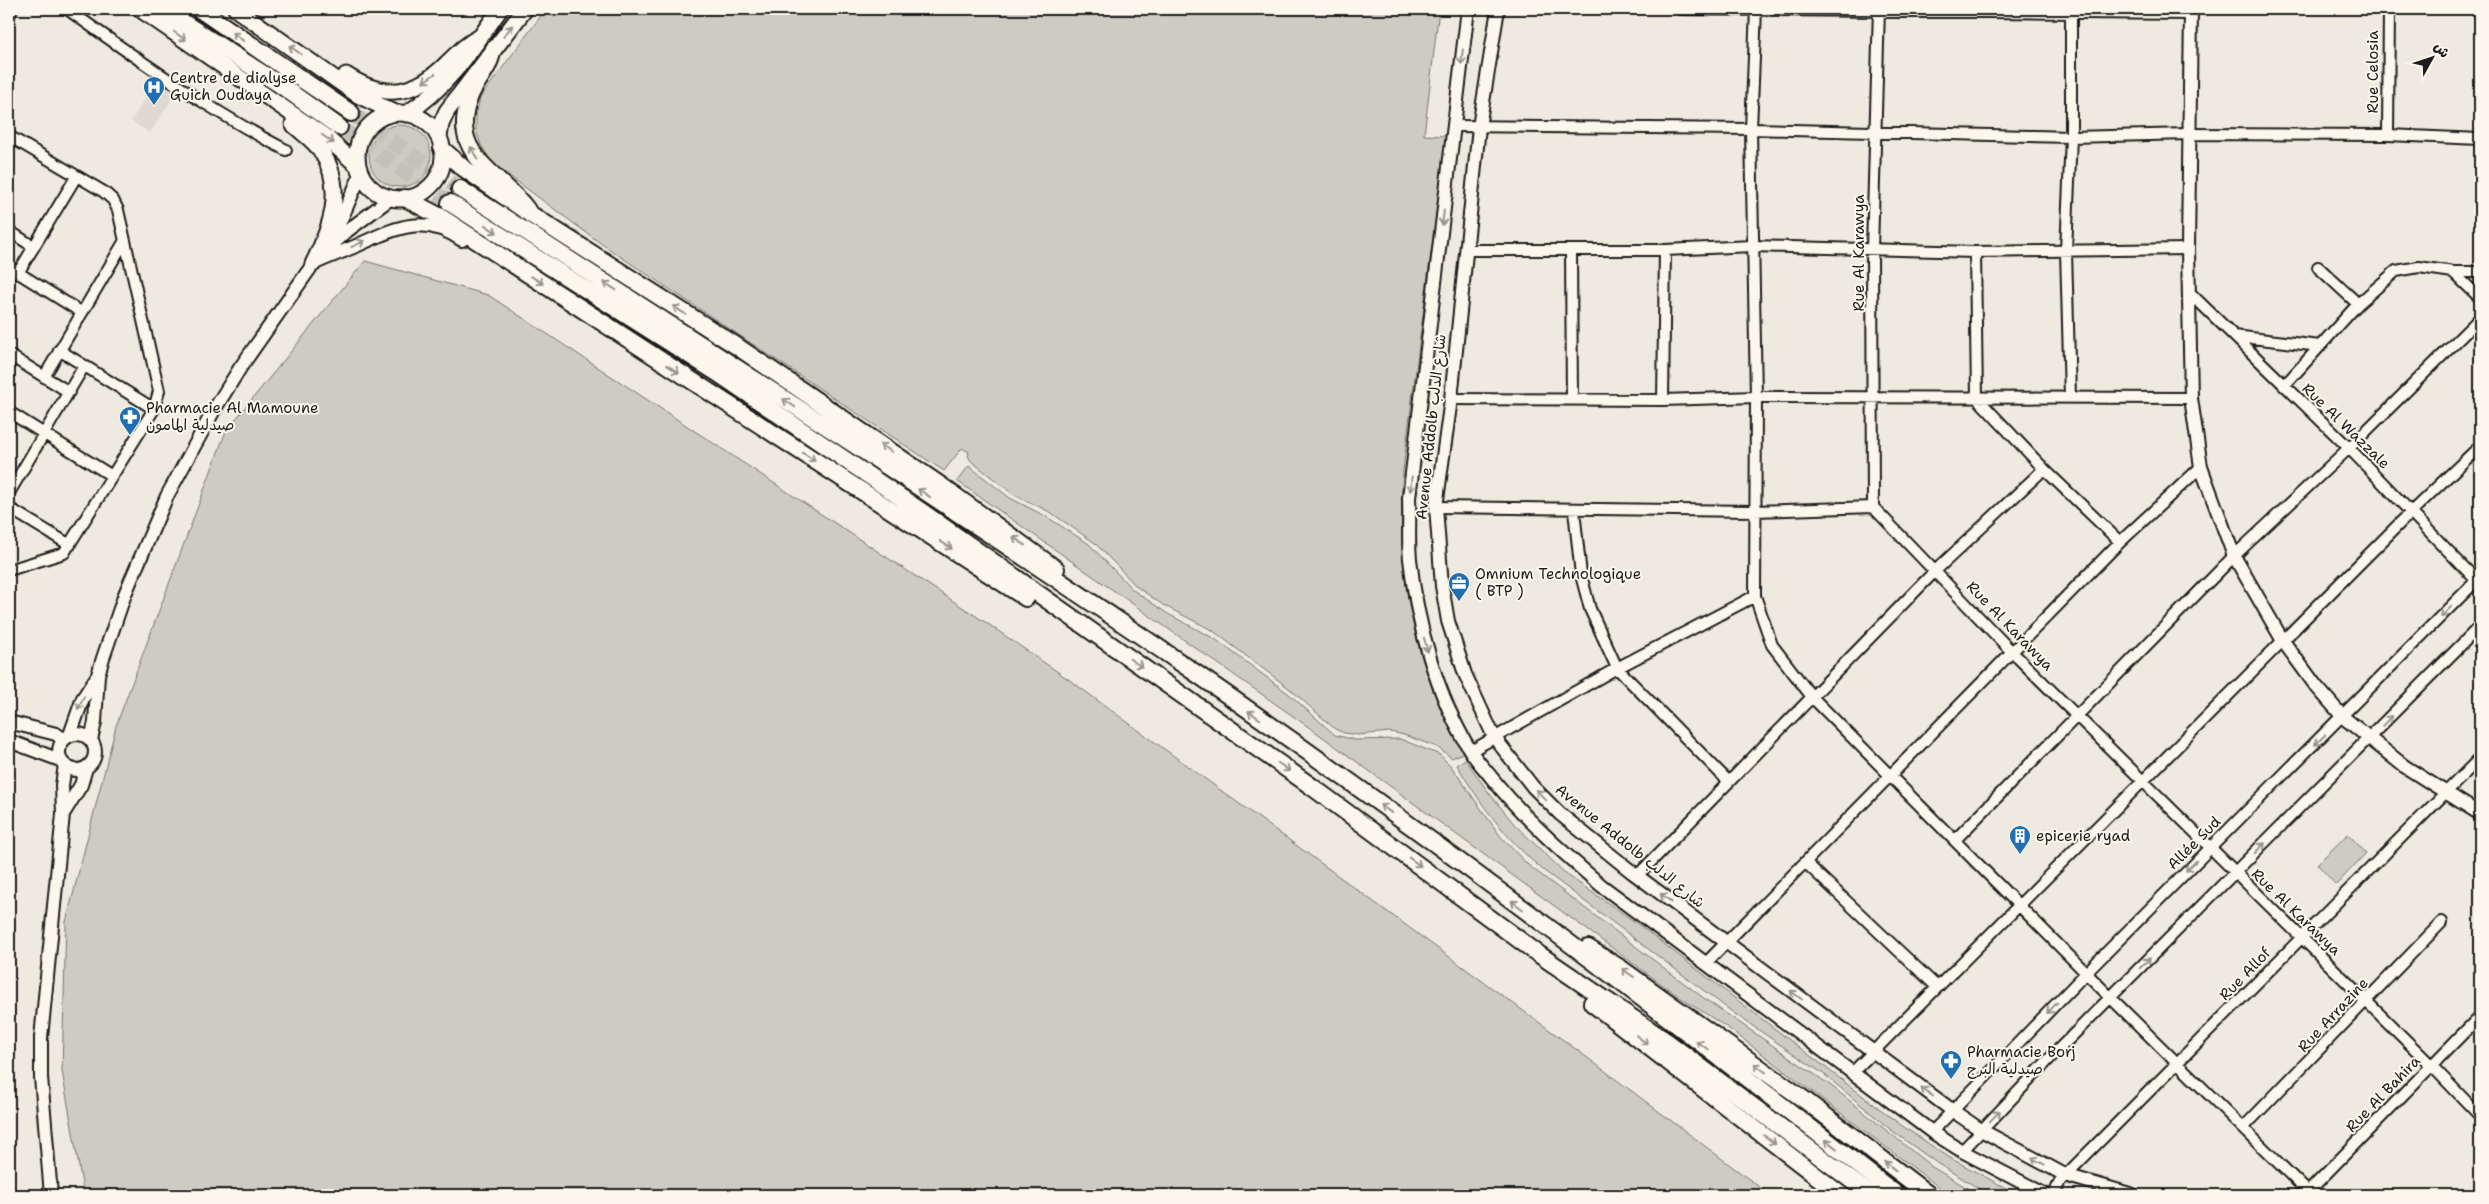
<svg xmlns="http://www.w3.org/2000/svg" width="2489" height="1204" font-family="'Shantell Sans','Playpen Sans Arabic',sans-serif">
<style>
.built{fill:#dedad1}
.green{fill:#ceccc2;stroke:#75746f}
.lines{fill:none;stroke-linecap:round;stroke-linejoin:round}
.trunk-tunnel{stroke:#c4c1b8;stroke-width:16;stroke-dasharray:16 8;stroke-linecap:butt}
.minor-casing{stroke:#1c1c1c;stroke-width:14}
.tertiary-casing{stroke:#1c1c1c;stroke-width:16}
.primary-casing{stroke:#1c1c1c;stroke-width:19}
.trunk-casing{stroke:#1c1c1c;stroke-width:20}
.minor{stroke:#fbf7ec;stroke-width:10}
.tertiary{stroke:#fbf7ec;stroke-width:12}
.primary{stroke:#fbf7ec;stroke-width:15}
.trunk{stroke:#fbf7ec;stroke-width:16}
.oneway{stroke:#97948e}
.labels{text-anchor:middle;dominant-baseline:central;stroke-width:4;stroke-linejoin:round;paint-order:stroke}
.street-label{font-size:15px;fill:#1c1c1c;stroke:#fbf7ec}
.poi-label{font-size:15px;fill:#1c1c1c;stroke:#fbf7ec;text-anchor:start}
</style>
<rect width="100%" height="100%" fill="#eeeadf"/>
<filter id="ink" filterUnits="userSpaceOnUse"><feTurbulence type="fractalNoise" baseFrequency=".02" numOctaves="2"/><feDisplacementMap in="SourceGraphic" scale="10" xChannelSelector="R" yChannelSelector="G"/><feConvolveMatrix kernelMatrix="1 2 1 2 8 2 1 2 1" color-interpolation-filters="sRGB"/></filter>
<g filter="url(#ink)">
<!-- built -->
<path class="built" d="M158,78L177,91L150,133L131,121Z"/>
<!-- green -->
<path class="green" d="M510,9H513L446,101L443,99Z
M546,9H1439L1424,135L1446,136L1403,470C1396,574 1412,661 1463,753L1452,758L1437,747L1404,735L1390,732L1358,735L1344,733L1335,729L1290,689L1212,630L1163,605L1137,587L1095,543L1050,512L1013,494L971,461L968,456L969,452L962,448L944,471L603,245L500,169L489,158L481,145L476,130V115L480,98Z
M369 156a31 31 0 1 1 62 0a31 31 0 1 1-62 0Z
M365,261L488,295L985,622L1071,681L1581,1053L1770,1195H84L62,1071L66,922L116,726L226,431Z
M969,466L1010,498L1047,517L1089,544L1133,590L1168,614L1215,639L1289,694L1335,735L1355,740L1400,739L1440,755L1451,766L1501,837L1528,865L1705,999L1830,1085L1932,1167L1979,1195H1951L1943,1190L1728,1028L1678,996L1320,735L957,481Z
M1465,759L1489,793L1515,825L1567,875L1631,919L1901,1125L1950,1158L2019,1195H1990L1938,1164L1891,1130L1825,1075L1735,1014L1543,870C1508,841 1480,804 1457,765Z
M2348,834L2366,853L2336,885L2317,864Z"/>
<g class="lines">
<!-- trunk-tunnel -->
<path class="trunk-tunnel" d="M351,113L460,189
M339,127L450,203"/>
<!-- minor casing -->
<g class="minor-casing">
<path id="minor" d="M67,9C137,59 209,110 286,150
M1680,9L2191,14
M1756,9L1751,129L1756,397L1755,596L1772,645L1812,697L2111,998L2308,1192V1195
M1879,9L1872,249L1873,507L2012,652L2431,1065L2480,1116
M9,15L12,9
M1454,126L1751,129L2071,137L2189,134L2388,135L2480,139
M2388,135L2389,9
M9,136L104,192L113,200L118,210L159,391L154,409L64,553L9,570
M9,231L34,247
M1466,250H1665L1753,246L1975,252L2188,249
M1571,250L1572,400
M1975,252L1977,398L2044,469L2120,542
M9,267L81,312
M2318,267L2358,304
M2453,272L2480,298
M18,273L76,177
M2189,292L2349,448L2480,584
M2234,336L2320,346
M59,350L154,409
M9,355L69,392
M44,377L124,242
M2284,386L2358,304L2396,271L2419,267L2453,272H2480
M2070,397L2066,251L2071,137V9
M1451,399L1663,400L1756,397L2191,398
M1663,400L1665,250
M9,412L112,476
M9,493L84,366
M1436,507L1754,511L1873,507
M9,508L70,545
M1574,510L1581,575L1590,609L1617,668L1728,781
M1471,751L1617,668L1755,596
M1955,840L2234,556L2349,448L2480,318
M1805,862L1937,987
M1637,876L1935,571L2044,469
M1706,963L2120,542L2201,467
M1852,1073L2411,512L2480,446
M2244,1127L2442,922
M1932,1132L2086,973L2480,577
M1962,1151L2054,1054L2480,626
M2308,1192L2480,1016
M2054,1195L2060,1181L2480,758"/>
</g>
<!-- tertiary casing -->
<g class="tertiary-casing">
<path id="tertiary" d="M1468,9L1409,498C1410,518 1408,539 1410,559C1417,624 1436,694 1470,750C1476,760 1484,768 1491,777C1524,818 1562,852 1602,886L1932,1132L1962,1151L2046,1195
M1498,9L1479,127L1451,399L1436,507L1442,586L1448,621L1465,674L1494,737L1533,787L1560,814L1632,872L1953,1111L1981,1130L2065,1175L2133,1195
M2191,9L2188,249L2191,398L2201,467L2234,556L2283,641L2316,686L2343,717L2404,766L2480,814
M333,244L347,231L391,198
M313,264C328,257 342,252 356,246C396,228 422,213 462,240
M9,722L56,734L63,739
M59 752a18 18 0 1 1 36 0a18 18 0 1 1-36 0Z
M70,735L83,698L98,675
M91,740L95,722L98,675L103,658L125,594L167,496L214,410L240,368L335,233L361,174
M9,741L60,760
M63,814L81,785L86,768
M51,1195L41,1077V1038L63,814L62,785L65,765"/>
</g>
<!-- primary casing -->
<g class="primary-casing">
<path id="primary" d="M140,9L327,138L358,166
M236,9L358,95L395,113
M493,49C491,69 477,79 470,97C447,155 500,172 527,209
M346,75C381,98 410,97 441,69C454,57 464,45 480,37
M357 156a43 43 0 1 1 86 0a43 43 0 1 1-86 0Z
M406,114C447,88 473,48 500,9
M293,124C302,133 314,140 321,151C346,188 331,228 313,264
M439,137L441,124L447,111L525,9"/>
</g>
<!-- trunk casing -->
<g class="trunk-casing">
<path id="trunk" d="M162,9L279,84L339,127
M199,9L351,113
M442,149L462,167L530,214L735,345L940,485L1056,569
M460,189C707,348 954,508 1197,674C1436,839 1668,1016 1897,1195
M405,198L439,216L1026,598
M450,203L716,372L921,511L1311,786L1537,953L1666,1041L1871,1195
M1588,948L1620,968L1806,1101L1929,1195
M1592,1003L1841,1195"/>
</g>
<!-- minor -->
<use href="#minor" class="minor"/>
<!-- tertiary -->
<use href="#tertiary" class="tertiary"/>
<!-- primary -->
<use href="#primary" class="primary"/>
<!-- trunk -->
<use href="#trunk" class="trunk"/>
</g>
<!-- one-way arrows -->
<defs><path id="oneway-shaft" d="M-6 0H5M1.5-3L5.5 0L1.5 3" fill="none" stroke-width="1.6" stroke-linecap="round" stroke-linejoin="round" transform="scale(1.25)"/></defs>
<g class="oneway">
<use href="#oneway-shaft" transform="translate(508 31) rotate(-52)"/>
<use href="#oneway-shaft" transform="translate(180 36) rotate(35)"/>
<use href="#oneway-shaft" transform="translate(238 37) rotate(-144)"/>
<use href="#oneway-shaft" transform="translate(295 50) rotate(-145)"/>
<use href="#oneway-shaft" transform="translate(1462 57) rotate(97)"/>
<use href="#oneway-shaft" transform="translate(429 78) rotate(145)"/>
<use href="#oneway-shaft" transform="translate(328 139) rotate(35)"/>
<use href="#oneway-shaft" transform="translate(474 153) rotate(-118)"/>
<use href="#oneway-shaft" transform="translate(1443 218) rotate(97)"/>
<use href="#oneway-shaft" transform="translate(491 229) rotate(33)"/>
<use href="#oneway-shaft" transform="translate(358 244) rotate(-25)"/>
<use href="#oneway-shaft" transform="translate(537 280) rotate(33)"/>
<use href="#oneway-shaft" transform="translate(610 286) rotate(-147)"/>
<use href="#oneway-shaft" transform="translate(679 310) rotate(-147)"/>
<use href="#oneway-shaft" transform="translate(673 369) rotate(33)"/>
<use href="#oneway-shaft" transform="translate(789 403) rotate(-146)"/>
<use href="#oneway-shaft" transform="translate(886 448) rotate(-146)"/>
<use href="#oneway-shaft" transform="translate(809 457) rotate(33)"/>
<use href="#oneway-shaft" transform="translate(1411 484) rotate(95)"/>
<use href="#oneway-shaft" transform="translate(924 493) rotate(-146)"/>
<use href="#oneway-shaft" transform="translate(1019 541) rotate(-145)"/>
<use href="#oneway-shaft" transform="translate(946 545) rotate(33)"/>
<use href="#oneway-shaft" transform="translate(2446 612) rotate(134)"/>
<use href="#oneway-shaft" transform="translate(1426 645) rotate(74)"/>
<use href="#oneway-shaft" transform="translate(1136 663) rotate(34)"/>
<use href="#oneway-shaft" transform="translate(81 703) rotate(115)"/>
<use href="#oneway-shaft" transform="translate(1254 715) rotate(-145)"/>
<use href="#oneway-shaft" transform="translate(2387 721) rotate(-46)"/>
<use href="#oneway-shaft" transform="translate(2320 740) rotate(136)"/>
<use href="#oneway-shaft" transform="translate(1284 767) rotate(35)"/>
<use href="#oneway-shaft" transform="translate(1541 795) rotate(-134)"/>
<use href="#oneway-shaft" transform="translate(1386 809) rotate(-144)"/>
<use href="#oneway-shaft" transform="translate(2260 848) rotate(-45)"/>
<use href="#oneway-shaft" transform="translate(1415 862) rotate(36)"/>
<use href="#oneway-shaft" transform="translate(2191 866) rotate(135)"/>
<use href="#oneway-shaft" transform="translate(1666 898) rotate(-143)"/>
<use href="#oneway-shaft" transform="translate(1517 905) rotate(-143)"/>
<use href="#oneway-shaft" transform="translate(2145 963) rotate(-45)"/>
<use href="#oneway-shaft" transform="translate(1628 973) rotate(-145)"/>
<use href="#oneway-shaft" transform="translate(1796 995) rotate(-143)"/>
<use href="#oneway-shaft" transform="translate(2052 1008) rotate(134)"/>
<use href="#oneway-shaft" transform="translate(1642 1040) rotate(38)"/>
<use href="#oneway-shaft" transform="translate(1702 1045) rotate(-143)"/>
<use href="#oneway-shaft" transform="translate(1760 1068) rotate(-144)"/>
<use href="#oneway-shaft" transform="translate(1927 1092) rotate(-144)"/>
<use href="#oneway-shaft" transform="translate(1995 1116) rotate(-46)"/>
<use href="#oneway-shaft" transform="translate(1770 1140) rotate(38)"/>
<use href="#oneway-shaft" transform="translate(1831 1144) rotate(-142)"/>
<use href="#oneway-shaft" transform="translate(2038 1161) rotate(-152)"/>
<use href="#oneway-shaft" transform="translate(1890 1166) rotate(-142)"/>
</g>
</g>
<!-- icons -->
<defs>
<g id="hospital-pin" transform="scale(1.125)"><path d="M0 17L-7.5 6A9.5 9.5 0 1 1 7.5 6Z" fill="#1f6fb2" stroke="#fbf7ec"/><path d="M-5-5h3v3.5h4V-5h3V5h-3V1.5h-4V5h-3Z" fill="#fff"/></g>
<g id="pharmacy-pin" transform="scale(1.125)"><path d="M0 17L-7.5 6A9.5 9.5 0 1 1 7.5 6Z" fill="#1f6fb2" stroke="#fbf7ec"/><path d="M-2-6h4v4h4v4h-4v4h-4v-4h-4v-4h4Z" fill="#fff"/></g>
<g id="office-pin" transform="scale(1.125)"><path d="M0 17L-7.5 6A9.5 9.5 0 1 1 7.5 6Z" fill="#1f6fb2" stroke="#fbf7ec"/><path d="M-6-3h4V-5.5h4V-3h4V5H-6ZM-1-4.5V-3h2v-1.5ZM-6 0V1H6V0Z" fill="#fff"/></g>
<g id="building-pin" transform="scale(1.125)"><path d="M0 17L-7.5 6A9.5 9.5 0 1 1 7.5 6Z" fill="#1f6fb2" stroke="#fbf7ec"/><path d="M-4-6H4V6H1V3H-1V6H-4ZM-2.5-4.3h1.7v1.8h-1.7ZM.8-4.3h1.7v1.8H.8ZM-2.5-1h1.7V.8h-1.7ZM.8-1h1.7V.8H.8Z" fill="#fff"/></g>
</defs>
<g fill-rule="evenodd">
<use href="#hospital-pin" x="154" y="87"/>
<use href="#pharmacy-pin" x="130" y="417"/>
<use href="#office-pin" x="1459" y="583"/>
<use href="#building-pin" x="2020" y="836"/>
<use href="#pharmacy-pin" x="1951" y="1061"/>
</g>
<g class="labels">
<!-- street labels -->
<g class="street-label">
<text transform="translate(2373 72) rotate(-90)">Rue Celosia</text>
<text transform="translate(1859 253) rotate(-90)">Rue Al Karawya</text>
<text transform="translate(2346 426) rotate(44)">Rue Al Wazzale</text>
<text transform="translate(1431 427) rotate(-84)">Avenue Addolb شارع الدلب</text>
<text transform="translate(2010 626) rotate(46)">Rue Al Karawya</text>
<text transform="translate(2194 843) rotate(-45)">Allée Sud</text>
<text transform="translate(1630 846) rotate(39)">Avenue Addolb شارع الدلب</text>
<text transform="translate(2296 912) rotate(44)">Rue Al Karawya</text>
<text transform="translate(2245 974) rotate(-46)">Rue Allof</text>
<text transform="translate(2333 1015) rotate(-47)">Rue Arrazine</text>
<text transform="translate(2383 1094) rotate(-46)">Rue Al Bahira</text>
</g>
<!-- poi labels -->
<g class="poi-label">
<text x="170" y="78">Centre de dialyse<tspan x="170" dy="17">Guich Oudaya</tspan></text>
<text x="146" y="408">Pharmacie Al Mamoune<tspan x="146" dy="17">صيدلية المامون</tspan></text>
<text x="1475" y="574">Omnium Technologique<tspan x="1475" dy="17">( BTP )</tspan></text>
<text x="2036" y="836">epicerie ryad</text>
<text x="1967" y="1052">Pharmacie Borj<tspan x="1967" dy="17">صيدلية البرج</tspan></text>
</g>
</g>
<!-- margin -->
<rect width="2489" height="1204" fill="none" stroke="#fbf7ec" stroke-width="30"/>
<rect x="15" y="15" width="2459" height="1174" fill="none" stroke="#1c1c1c" stroke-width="2" filter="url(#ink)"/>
<!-- north arrow -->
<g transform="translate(2432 58) rotate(50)" stroke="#fbf7ec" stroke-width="4" paint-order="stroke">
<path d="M0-4L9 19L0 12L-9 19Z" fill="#1c1c1c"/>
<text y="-8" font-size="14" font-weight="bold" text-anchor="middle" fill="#1c1c1c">ش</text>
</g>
</svg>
